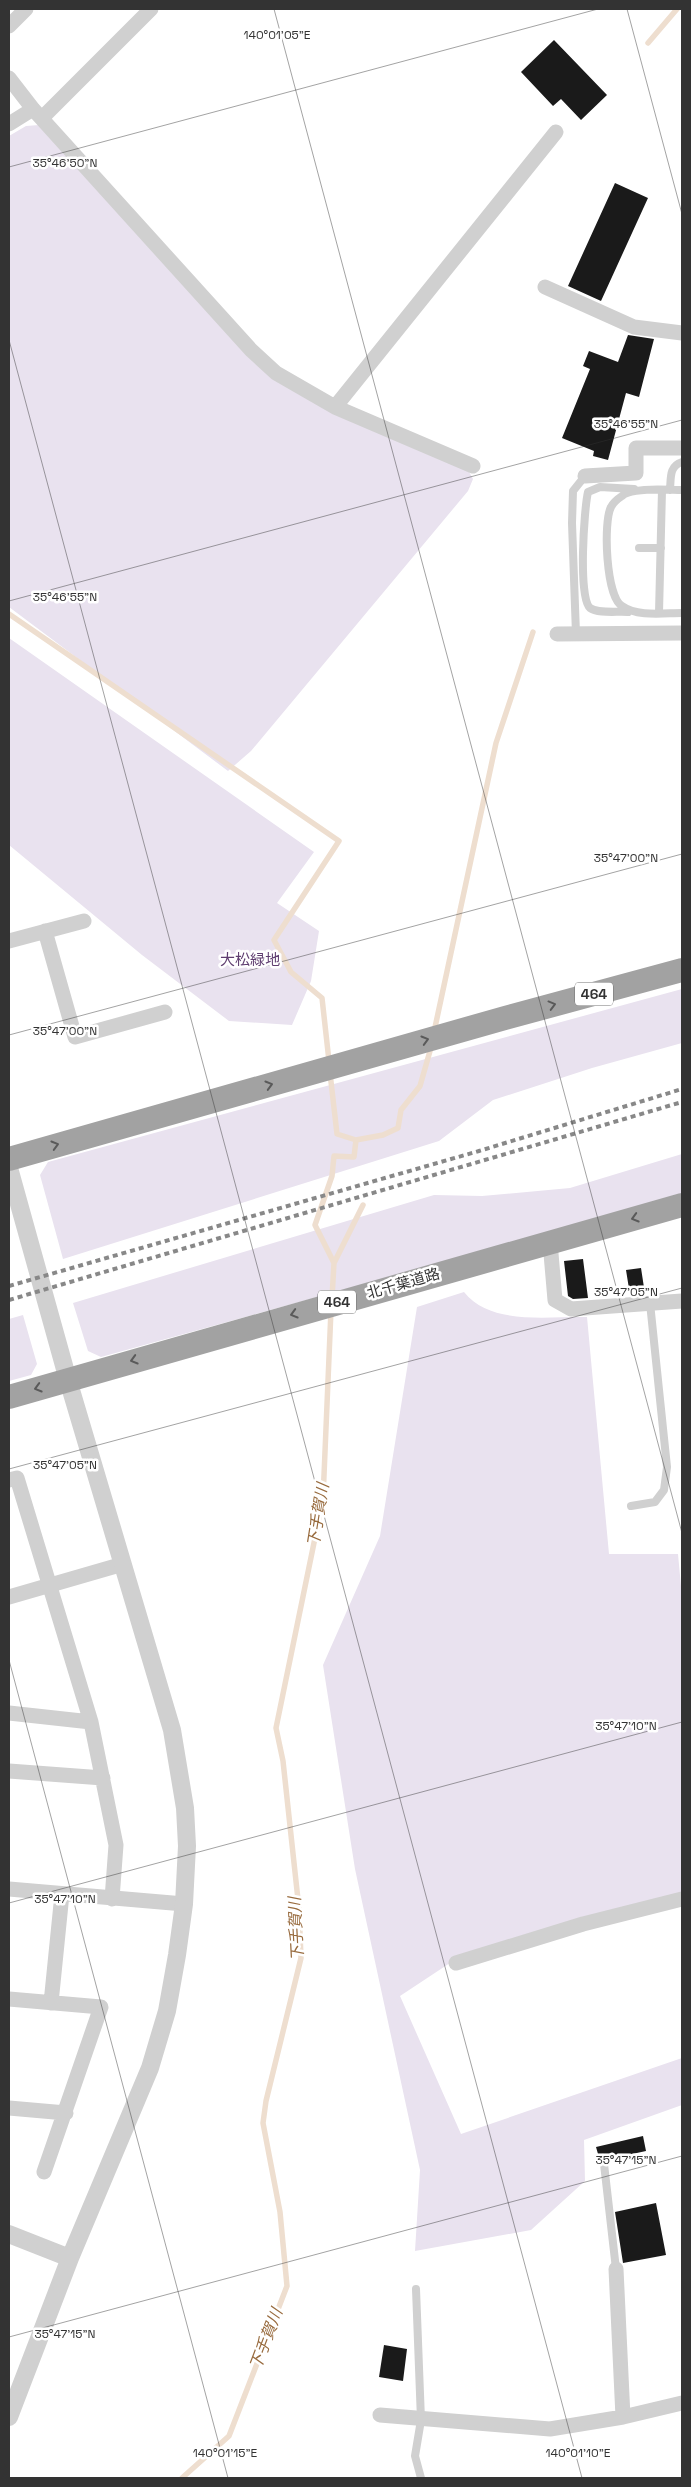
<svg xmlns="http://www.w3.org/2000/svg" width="691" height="2487" font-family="'Space Grotesk','Noto Sans JP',sans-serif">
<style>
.green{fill:#e9e2ef}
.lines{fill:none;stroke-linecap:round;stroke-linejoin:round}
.stream{stroke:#eedecf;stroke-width:5.5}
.building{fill:#1a1a1a}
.service{stroke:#d0d0d0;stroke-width:8}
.minor{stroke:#d0d0d0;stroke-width:15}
.tertiary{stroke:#d0d0d0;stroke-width:18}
.trunk{stroke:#a2a2a2;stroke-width:24}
.rail{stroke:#888;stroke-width:4;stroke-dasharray:5 4;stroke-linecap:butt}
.oneway{stroke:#5a5a5a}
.ticks{fill:none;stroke:#333;stroke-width:1;stroke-opacity:0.45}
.labels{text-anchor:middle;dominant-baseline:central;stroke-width:5;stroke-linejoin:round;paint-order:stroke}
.shield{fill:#fff;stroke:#707070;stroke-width:1}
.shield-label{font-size:14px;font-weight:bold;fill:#333}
.park-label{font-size:15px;fill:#5f3e70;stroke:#fff}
.street-label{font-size:15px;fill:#333;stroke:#fff}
.water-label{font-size:16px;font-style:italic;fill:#986b3e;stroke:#fff}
.ticks-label{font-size:12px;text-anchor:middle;fill:#333;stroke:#fff;stroke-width:5;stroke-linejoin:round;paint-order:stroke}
</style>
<rect width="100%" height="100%" fill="#fff"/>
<!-- green -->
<path class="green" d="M39,125L279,381L468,470L473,479L468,491L251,751L228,771L9,607V136L26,126Z
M9,638L314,852L277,903L319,931L311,981L292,1025L229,1021L142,955L9,845Z
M682,989V1043L592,1068L493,1100L439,1141L63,1259L40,1175L48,1162Z
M682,1154V1196L101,1357L88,1351L73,1303L434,1195L482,1196L570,1188Z
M464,1292C491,1326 548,1316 587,1317L609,1554H678L682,1597V1894L456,1959L400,1996L461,2134L682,2058V2105L584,2140L585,2181L531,2230L415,2251L420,2170L355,1869L323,1665L380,1536L417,1307Z
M23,1315L37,1364L31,1375L9,1381V1319Z"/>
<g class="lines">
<!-- stream -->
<path class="stream" d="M648,43L677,9
M9,614L339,841L274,940L291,972L322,998L329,1061
M434,1032L496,743L533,632
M330,1073L337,1134L356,1140L383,1135L398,1128L401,1110L420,1086L432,1044
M334,1263L315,1225L332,1176L334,1156L354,1157L356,1140
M332,1298L334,1263L363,1205
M182,2478L229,2436L287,2286L280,2212L263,2123L266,2101L301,1958L299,1909L283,1761L276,1728L323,1499L331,1310"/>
</g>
<!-- building -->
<path class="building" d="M554,40L607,95L581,120L561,99L553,106L521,72Z
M615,183L648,198L601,301L568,286Z
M628,335L654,339L639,397L626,393L608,460L593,456L594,451L562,438L590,369L583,366L589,351L618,362Z
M583,1259L588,1298L573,1299L568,1296L564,1261Z
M641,1268L645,1294L630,1295L626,1270Z
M643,2136L646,2151L600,2161L596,2147Z
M656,2203L666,2255L623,2263L615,2212Z
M384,2345L407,2349L403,2381L379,2377Z"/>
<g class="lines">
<!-- service -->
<path class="service" d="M670,490C671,478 669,466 682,462
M682,490C668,490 632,487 622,496C619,498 613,503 611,507C603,522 606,597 622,606C637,617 664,613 682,613
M639,548H661
M628,612C618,611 598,614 590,608C578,598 584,509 588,492L600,487L634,489
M659,613L662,490
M576,634L572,523L573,491L585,476
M631,1506L655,1502L664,1490L667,1467L650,1303
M604,2164L616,2269
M416,2289L421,2420L415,2456L421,2478"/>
<!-- minor -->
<path class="minor" d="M9,26L26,9
M9,78L33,109L251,350L276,373L335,407L473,466
M42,118L151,9
M9,124L33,109
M545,287L634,327L682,333
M335,407L556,132
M585,476L636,473V448H682
M557,634L682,633
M45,931L75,1037L165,1012
M9,941L84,921
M550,1242L555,1300L571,1309L682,1301
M9,1480L17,1478L91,1722L116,1845L112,1899
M9,1597L123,1564
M9,1713L91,1722
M9,1771L103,1778
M9,1889L184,1904
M456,1963L583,1924L682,1899
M9,1999L101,2007L44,2172
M51,2003L62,1894
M9,2108L66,2113
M616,2269L623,2417
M380,2415L550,2429L623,2417L682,2403"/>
<!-- tertiary -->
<path class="tertiary" d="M9,1168L68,1380L172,1730L185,1808L187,1846L184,1904L177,1955L167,2011L150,2068L70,2258L9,2417
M9,2234L70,2258"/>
<!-- trunk -->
<path class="trunk" d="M9,1159L505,1018L682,970
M9,1397L682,1205"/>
<!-- rail -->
<path class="rail" d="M9,1286L479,1151L682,1089
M9,1300L682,1102"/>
</g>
<!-- one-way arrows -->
<defs><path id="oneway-chevron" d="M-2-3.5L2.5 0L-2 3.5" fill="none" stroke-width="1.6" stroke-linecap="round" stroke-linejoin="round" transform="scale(1.25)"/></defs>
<g class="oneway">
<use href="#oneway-chevron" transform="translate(552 1005) rotate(-15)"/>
<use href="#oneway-chevron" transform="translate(425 1040) rotate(-16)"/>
<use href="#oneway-chevron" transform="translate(269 1085) rotate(-16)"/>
<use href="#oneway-chevron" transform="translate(55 1145) rotate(-16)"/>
<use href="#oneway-chevron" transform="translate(635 1218) rotate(164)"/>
<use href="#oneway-chevron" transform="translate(294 1314) rotate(164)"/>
<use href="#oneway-chevron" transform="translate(134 1360) rotate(164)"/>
<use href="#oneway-chevron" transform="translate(38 1388) rotate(164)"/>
</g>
<!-- ticks -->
<path class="ticks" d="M274,9L682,1533M627,9L682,214M9,167L598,9M9,340L582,2478M9,601L682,420M9,1035L682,854M9,1469L682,1288M9,1660L228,2478M9,1903L682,1722M9,2337L682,2156"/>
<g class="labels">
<!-- shield labels -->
<g class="shield">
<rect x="575" y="982.5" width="38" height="23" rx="4"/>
<rect x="318" y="1290.5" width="38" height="23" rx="4"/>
</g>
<g class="shield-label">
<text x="594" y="994">464</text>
<text x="337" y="1302">464</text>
</g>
<!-- park labels -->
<g class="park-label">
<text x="250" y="959">大松緑地</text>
</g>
<!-- street labels -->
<g class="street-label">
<text transform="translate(403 1283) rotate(-16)">北千葉道路</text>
</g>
<!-- water labels -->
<g class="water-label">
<text transform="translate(318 1515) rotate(-81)">下手賀川</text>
<text transform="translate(296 1929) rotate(-93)">下手賀川</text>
<text transform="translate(266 2339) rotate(-69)">下手賀川</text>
</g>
</g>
<g class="ticks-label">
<text x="277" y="39">140°01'05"E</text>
<text x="65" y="167">35°46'50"N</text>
<text x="626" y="428">35°46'55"N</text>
<text x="65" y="601">35°46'55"N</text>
<text x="626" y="862">35°47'00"N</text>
<text x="65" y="1035">35°47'00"N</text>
<text x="626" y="1296">35°47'05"N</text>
<text x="65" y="1469">35°47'05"N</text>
<text x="626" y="1730">35°47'10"N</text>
<text x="65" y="1903">35°47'10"N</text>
<text x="626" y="2164">35°47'15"N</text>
<text x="65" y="2338">35°47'15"N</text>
<text x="225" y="2457">140°01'15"E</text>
<text x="578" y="2457">140°01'10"E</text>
</g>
<!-- border -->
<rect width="691" height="2487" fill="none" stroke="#333333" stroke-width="20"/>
</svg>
